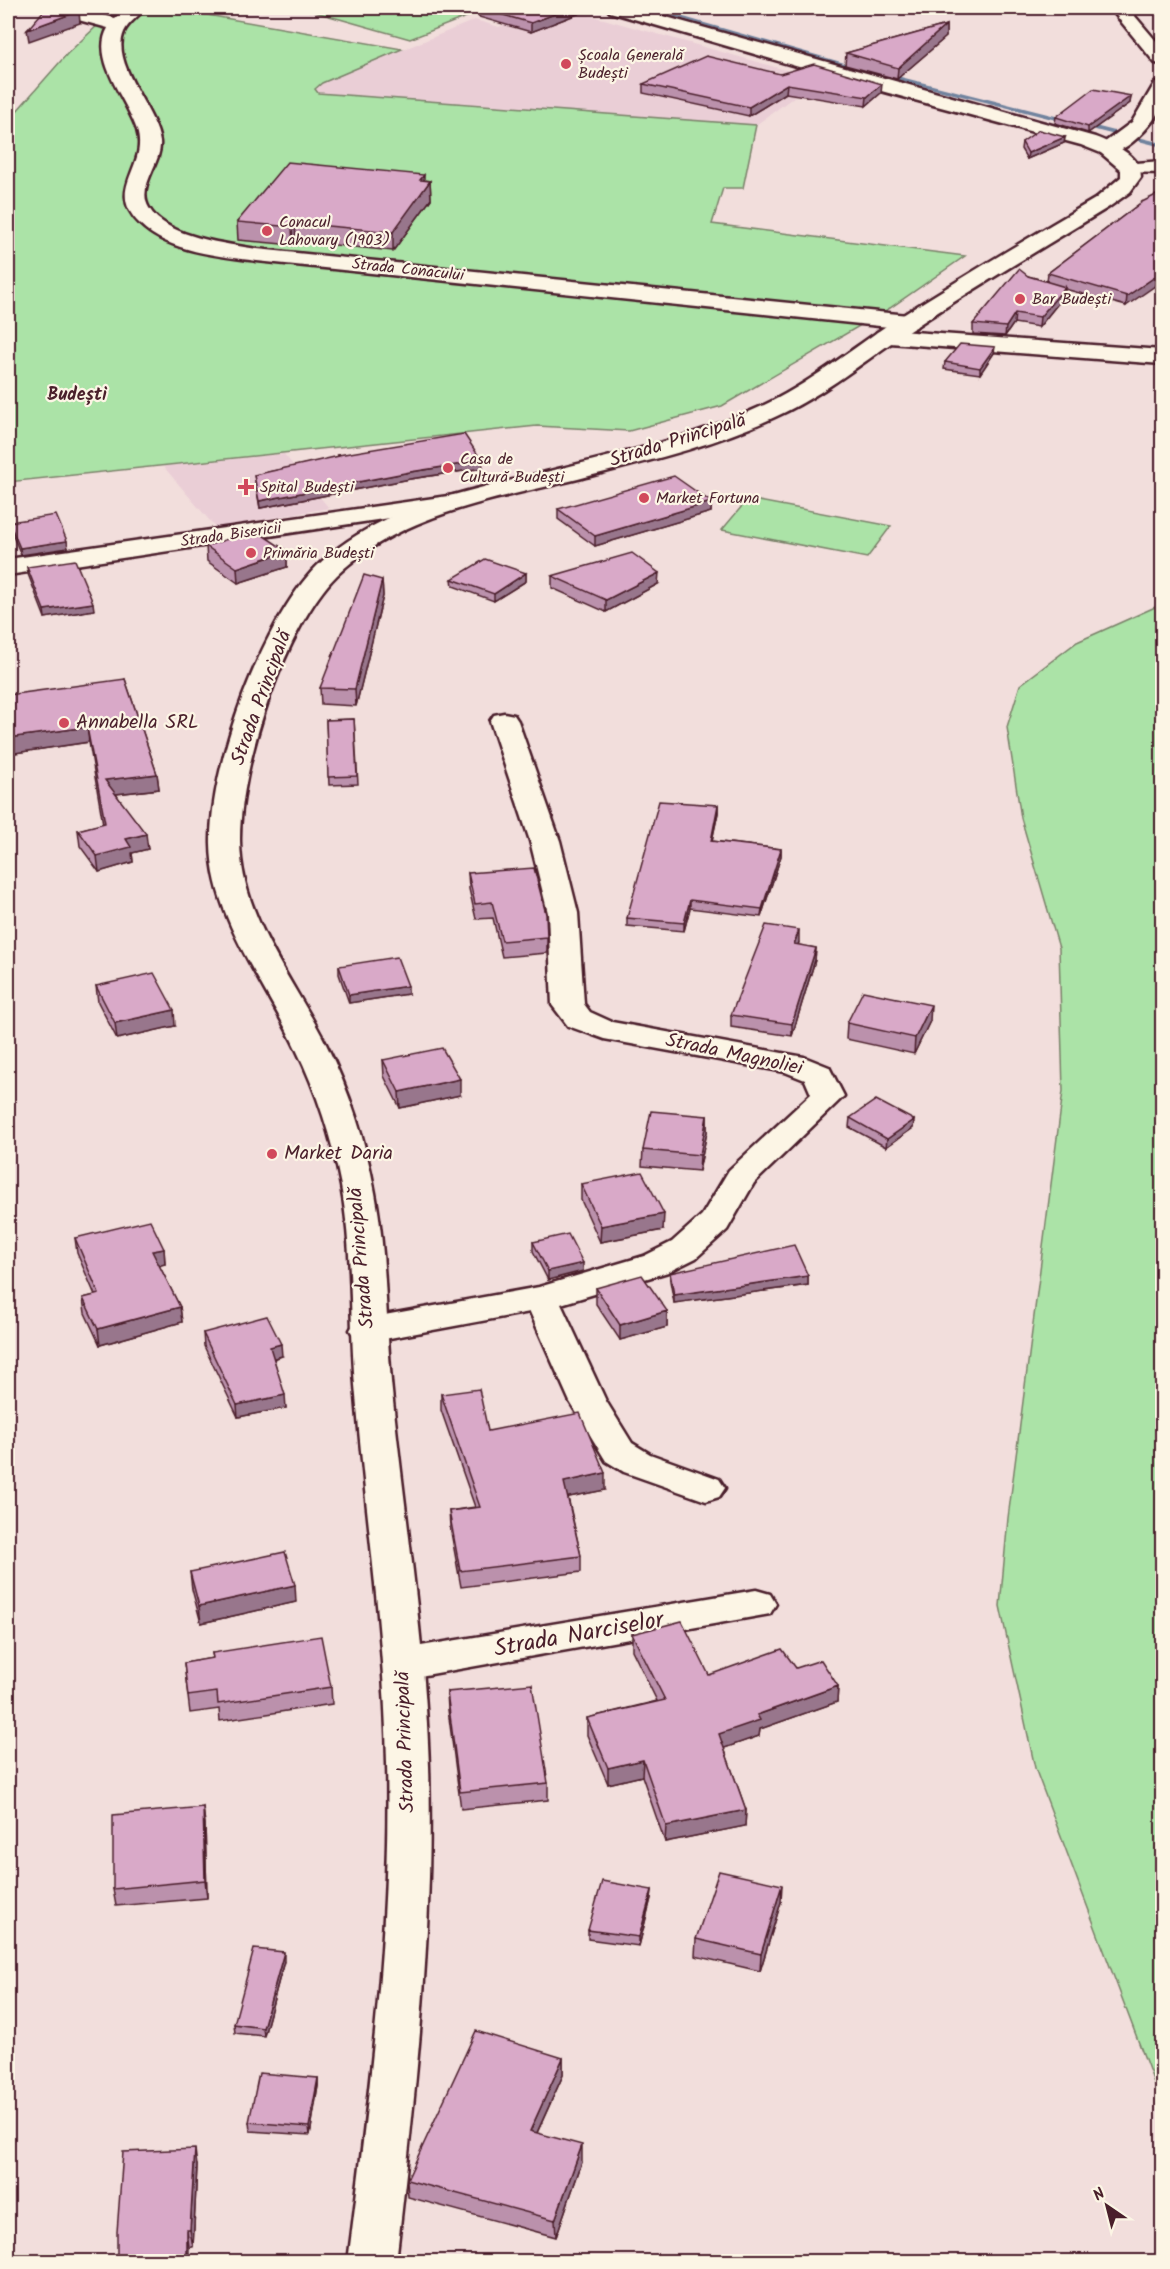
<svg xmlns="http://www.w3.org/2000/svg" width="1170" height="2269" font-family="Kalam,sans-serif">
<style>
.built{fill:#eaced6}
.green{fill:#abe3a7;stroke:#7a8169;stroke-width:1.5}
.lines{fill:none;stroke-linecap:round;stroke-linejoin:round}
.stream{fill:#70839e;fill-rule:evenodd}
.minor-casing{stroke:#4a1f2b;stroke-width:5}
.major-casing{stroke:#4a1f2b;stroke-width:5}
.minor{fill:#fcf5e5;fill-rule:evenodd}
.major{fill:#fcf5e5;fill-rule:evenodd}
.wall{fill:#bb91ac;stroke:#4a1f2b;stroke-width:1.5}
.shaded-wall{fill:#98768c;stroke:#4a1f2b;stroke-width:1.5}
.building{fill:#d9a9c8;stroke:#4a1f2b;stroke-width:1.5}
.poi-dot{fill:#d1495b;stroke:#fcf5e5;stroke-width:2}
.labels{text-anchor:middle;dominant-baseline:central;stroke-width:4.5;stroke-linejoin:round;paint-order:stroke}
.far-poi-label{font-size:16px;fill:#4a1f2b;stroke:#fcf5e5;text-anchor:start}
.far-street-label{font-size:16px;fill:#4a1f2b;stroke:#fcf5e5}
.far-quarter-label{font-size:18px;font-weight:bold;fill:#4a1f2b;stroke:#fcf5e5}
.street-label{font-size:20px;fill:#4a1f2b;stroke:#fcf5e5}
.poi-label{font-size:20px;fill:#4a1f2b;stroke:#fcf5e5;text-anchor:start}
.near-street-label{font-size:24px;fill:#4a1f2b;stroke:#fcf5e5}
</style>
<rect width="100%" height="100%" fill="#f2dedc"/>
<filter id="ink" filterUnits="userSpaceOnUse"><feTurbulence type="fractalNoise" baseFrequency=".0167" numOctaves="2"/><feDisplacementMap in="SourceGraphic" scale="12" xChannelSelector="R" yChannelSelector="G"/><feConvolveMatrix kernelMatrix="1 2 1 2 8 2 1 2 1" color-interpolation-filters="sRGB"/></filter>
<g filter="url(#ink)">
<!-- built -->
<path class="built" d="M546,8H564L818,79L756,125L318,93L315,89L322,83L475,20L499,27Z
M284,454L329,508L216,528L163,466Z"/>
<!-- green -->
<path class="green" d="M116,8H167L402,49L322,83L315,89L318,93L756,125L743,188H723L712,224L965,256L890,308L722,406L629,431L537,426L8,482V121L67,54Z
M301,8H489L410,39Z
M748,499L891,526L867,558L722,530Z
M1162,604V2104L1035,1768L1000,1606L1008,1518L1063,1091L1059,948L1021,818L1007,727L1020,685L1077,642Z"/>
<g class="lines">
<!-- stream -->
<path class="stream" d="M644,8H652L862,68L857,69Z
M885,73L1162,143V147L883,76V74Z"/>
<!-- minor casing -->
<g class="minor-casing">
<path id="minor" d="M46,8H74L115,18L126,8H145C139,16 128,23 124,32C110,64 156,110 160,142C162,164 136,186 149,208C166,237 226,244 257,249L908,315L916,317L919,322L916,327L908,329L257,261C220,256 168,252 140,224C104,189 149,167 137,130C128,101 90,59 108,28L49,12Z
M1110,8H1128L1162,48V64L1155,63Z
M1162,81C1163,88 1164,98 1162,105C1154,124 1123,159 1101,153L1098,149L1101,145L1132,122L1155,83Z
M1162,161V173L1124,172L1121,168L1124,164Z
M885,330L1162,350V364L877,342L874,337L877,332Z
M455,495L464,497L467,502L464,507L8,575V559Z
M504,713L514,715L518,721L560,841L578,913L584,1004L590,1012L612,1022L804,1057L829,1067L844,1096L754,1183L727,1230L696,1258L668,1272L561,1304L606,1401L632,1443L650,1454L719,1479L725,1488L719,1497L706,1501L624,1472L606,1461L570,1402L530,1312L368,1342L355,1338L350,1330L355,1322L368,1318L539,1287L644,1256L672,1242L702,1215L729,1170L811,1094L805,1080L785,1072L604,1039L568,1026L552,1005L548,913L530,841L490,721L494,715Z
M756,1590L770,1594L776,1604L770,1614L403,1679L389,1675L383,1664L389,1653L403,1649Z"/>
</g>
<!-- major casing -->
<g class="major-casing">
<path id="major" d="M607,8H634L1095,137C1113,144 1141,155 1141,177L1130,192L1109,207C1042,248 974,288 909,331C865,360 825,394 777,416C714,446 645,462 578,479C496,499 400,514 337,575C285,626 239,768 240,841C240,915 294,981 326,1044C349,1090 366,1142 375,1193C388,1261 385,1332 393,1401C406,1523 425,1643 429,1766C434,1932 415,2097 396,2262H348C369,2096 391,1930 387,1763C385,1640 366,1519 356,1396C349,1327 354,1255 341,1186C332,1139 317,1092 296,1049C266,984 212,919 211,844C209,767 262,621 317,566C377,507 468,491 546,472C618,454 692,438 760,407C808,385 849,351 892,322C959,279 1027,239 1095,199L1121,177V170L1101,153L1081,145L885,92L610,12Z"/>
</g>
<!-- minor -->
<use href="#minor" class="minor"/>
<!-- major -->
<use href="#major" class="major"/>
</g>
<!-- wall -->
<path class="wall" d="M81,8H102L99,12Z
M479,8H593L531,32L479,17Z
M946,25V37L897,79L845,65L846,53Z
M780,74L881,93L866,106L786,93L749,116L643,93V84Z
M1131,96L1130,103L1088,133L1055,123L1056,117Z
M1065,137L1064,143L1027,159L1021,149L1022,142Z
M424,180L430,181L431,199L393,251L296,241L293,245L238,240L237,222Z
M1142,202L1126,306L1065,289L1064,296L1039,327L1014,323L1005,336L973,334V324L1028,276L1047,281L1048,273Z
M1162,328V338H1160L1161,331Z
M994,353L980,374L944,369L945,362Z
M338,455L483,468L410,479L260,508L254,475L338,457Z
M711,502V512L595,546L558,519V509Z
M9,522L68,548L21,555L10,529Z
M206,546L287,551V567L238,583L207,561Z
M27,567L94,610L45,618L28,574Z
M526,573V581L494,601L453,586L452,579Z
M552,576L658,584L606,612L552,588Z
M382,580L383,596L356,706L321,704L320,688Z
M125,679L157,774L159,789L116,794L148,849L132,853L133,862L99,872L80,846L78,830L103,824L89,742L8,754Z
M354,719L358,784L329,785L326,720Z
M718,805V813L712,841L781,849V856L761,917L690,908L684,931L627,926V918Z
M468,873L547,937V953L502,957L493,918L476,919L469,889Z
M799,942L798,945L816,948L815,960L792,1036L731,1027V1015Z
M339,966L408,994L349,1003L339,974Z
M96,986L175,1026L117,1039L98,1002Z
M930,1021L914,1054L846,1039L847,1023Z
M383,1060L460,1095L400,1108L384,1076Z
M707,1116V1132L699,1171L642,1166L643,1150Z
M850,1118L914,1120L913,1128L886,1147L849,1127Z
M581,1184L663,1230L600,1242L581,1200Z
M75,1238L164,1249L165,1264L159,1265L180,1307L182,1322L100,1345L85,1313L83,1298L95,1295L77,1253Z
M533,1242L583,1271L548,1280L533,1251Z
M670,1273L808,1276V1285L674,1303L670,1281Z
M596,1288L667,1311V1327L620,1340L596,1304Z
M203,1333L282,1356L274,1359L286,1408L238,1417L204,1346Z
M441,1394L488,1431L605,1490L568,1497L581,1556V1572L461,1587L450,1527L449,1511L475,1507L441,1410Z
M190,1572L296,1602L201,1623L192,1589Z
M632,1634L709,1675L796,1668L838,1686L837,1702L760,1729L759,1736L724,1748L746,1810L745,1826L665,1842L642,1776L608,1784L587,1735V1718L657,1701L632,1650Z
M212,1653L331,1687L332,1704L220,1721L219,1709L190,1713L184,1663L213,1658Z
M447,1692L548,1783V1800L461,1809L448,1710Z
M203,1807L205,1824L207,1898L116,1906L113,1889Z
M652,1890L651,1898L639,1946L588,1939V1930Z
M781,1902L760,1971L695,1956L696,1939Z
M284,1961L264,2036L235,2033L234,2024Z
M563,2058V2075L537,2133L582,2162L556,2237L408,2197L407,2180Z
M318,2078V2086L310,2135L250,2131L249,2122Z
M197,2166L193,2247L117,2262Z"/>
<!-- shaded-wall -->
<path class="shaded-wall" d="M570,8H593L531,32V23Z
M79,11L80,23L29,41L27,30Z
M946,25V37L897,79L898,68Z
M787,84L786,93L749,116V107Z
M882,84L881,93L866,106L867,97Z
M1131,96L1130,103L1088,133V127Z
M1065,137L1064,143L1027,159L1028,153Z
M424,175V189L430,181L431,199L393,251V232L420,180Z
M295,223L296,241L293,245L292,227Z
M1162,272V281L1126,306L1127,296Z
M1065,287L1064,296L1039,327L1040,317Z
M1015,313L1014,323L1005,336L1006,327Z
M995,347L994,353L980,374V368Z
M482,461L483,468L410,479L260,508L259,501L410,472Z
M711,502V512L595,546V536Z
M67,541L68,548L21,555L20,548Z
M287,551V567L238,583L237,568Z
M526,573V581L494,601V594Z
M659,573L658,584L606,612V600Z
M382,580L383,596L356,706L355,689Z
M93,603L94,610L45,618L44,610Z
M87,727L89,742L8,754V738Z
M157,774L159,789L107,795L105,780Z
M718,805V813L710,849L711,841Z
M146,834L148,849L132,853L133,862L99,872L97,856L126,839Z
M781,849V856L761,917L762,909Z
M690,900V908L684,931V923Z
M799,930V942L794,956V944Z
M816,948L815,960L792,1036V1024Z
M408,986V994L349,1003V995Z
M931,1005L930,1021L914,1054L915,1038Z
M174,1010L175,1026L117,1039L115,1023Z
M460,1079V1095L400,1108L399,1092Z
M707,1116V1132L699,1171L700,1155Z
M914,1120L913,1128L886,1147L887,1139Z
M664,1214L663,1230L600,1242L601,1226Z
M164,1249L165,1264L154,1267L152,1251Z
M583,1263V1271L548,1280V1271Z
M808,1276V1285L674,1303V1295Z
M180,1307L182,1322L100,1345L98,1329Z
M667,1311V1327L620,1340V1325Z
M281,1344L282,1356L271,1359L270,1347Z
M285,1395L286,1408L238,1417L237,1405Z
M605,1473V1490L564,1498V1482Z
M295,1585L296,1602L201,1623L199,1606Z
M838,1686L837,1702L760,1729L759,1736L719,1750V1734L757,1715Z
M643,1760L642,1776L608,1784V1768Z
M203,1807L205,1824L207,1898L205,1880Z
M746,1810L745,1826L665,1842L666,1826Z
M782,1885L781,1902L760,1971L761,1954Z
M652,1890L651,1898L639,1946V1937Z
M284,1952V1961L264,2036L263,2028Z
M563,2058V2075L530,2148V2131Z
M318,2078V2086L310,2135L309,2127Z
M582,2145V2162L556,2237L555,2220Z
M195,2149L197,2166L193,2247L190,2230Z
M187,2230L189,2247V2262H187Z"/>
<!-- building -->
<path class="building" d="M46,8H64L79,11L27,30Z
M479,8H570L531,23Z
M946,25L898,68L846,53Z
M706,56L780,74L814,64L882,84L867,97L787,84L749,107L643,84Z
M1093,89L1131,96L1088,127L1056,117Z
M1039,130L1065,137L1028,153L1022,142Z
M287,162L424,175L420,180L430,181L393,232L295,223L292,227L237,222Z
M1162,192V272L1127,296L1048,273L1142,202Z
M1019,269L1028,276L1065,287L1040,317L1015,313L1006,327L973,324Z
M960,344L995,347L980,368L945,362Z
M464,434L482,461L410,472L259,501L254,475L339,456L338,455Z
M674,476L711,502L595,536L558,509Z
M56,515L67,541L20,548L9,522Z
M255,530L287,551L237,568L206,546Z
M632,553L659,573L606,600L552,576Z
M485,559L526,573L494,594L452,579Z
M75,560L93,603L44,610L27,567Z
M364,575L382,580L355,689L320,688Z
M125,679L157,774L105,780L146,834L126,839L131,847L97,856L78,830L105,823L87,727L8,738V695Z
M354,719L357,776L328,777L326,720Z
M659,801L718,805L711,841L781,849L762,909L690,900L684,923L627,918Z
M534,868L546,914L547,937L502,941L492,902L475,904L468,873Z
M766,925L799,930L794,944L816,948L792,1024L731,1015Z
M397,957L408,986L349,995L339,966Z
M154,973L174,1010L115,1023L96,986Z
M863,991L931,1005L915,1038L847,1023Z
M442,1048L460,1079L399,1092L383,1060Z
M876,1100L914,1120L887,1139L850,1118Z
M651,1111L707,1116L700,1155L643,1150Z
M642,1172L664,1214L601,1226L581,1184Z
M150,1220L164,1249L152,1251L180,1307L98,1329L83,1298L99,1294L75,1238Z
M568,1234L583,1263L548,1271L533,1242Z
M794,1245L808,1276L674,1295L670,1273Z
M642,1275L667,1311L620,1325L596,1288Z
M267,1316L281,1344L270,1347L285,1395L237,1405L203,1333Z
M479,1389L488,1431L580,1413L605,1473L564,1482L581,1556L460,1571L449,1511L480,1507L441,1394Z
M285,1552L295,1585L199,1606L190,1572Z
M682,1621L709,1675L782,1649L796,1668L821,1660L838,1686L757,1715L760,1720L719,1734L746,1810L666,1826L643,1760L608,1768L587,1718L665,1700L632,1634Z
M321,1636L331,1687L218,1704L217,1692L188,1696L184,1663L213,1658L212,1653Z
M532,1684L548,1783L460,1792L447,1692Z
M203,1807L205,1880L113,1889V1815Z
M719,1871L782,1885L761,1954L696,1939Z
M602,1881L652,1890L639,1937L588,1930Z
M254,1949L284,1952L263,2028L234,2024Z
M476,2031L563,2058L530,2131L582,2145L555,2220L407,2180Z
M259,2073L318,2078L309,2127L249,2122Z
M195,2149L190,2230H187V2262H117V2232L123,2152Z"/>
</g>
<!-- markers -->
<g class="poi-dot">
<circle cx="566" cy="64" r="6"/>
<circle cx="267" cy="231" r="6"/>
<circle cx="1020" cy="299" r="6"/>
<circle cx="448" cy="468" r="6"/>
<path d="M243 478h6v6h6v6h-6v6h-6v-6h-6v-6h6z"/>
<circle cx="644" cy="498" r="6"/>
<circle cx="251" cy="553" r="6"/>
<circle cx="64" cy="723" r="6"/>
<circle cx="272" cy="1154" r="6"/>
</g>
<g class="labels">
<!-- far-poi labels -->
<g class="far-poi-label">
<text x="578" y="55">Școala Generală<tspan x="578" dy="18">Budești</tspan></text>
<text x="279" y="222">Conacul<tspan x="279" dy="18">Lahovary (1903)</tspan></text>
<text x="1032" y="299">Bar Budești</text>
<text x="460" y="459">Casa de<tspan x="460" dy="18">Cultură Budești</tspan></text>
<text x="260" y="487">Spital Budești</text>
<text x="656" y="498">Market Fortuna</text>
<text x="263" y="553">Primăria Budești</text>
</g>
<!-- far-street labels -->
<g class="far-street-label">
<text transform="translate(408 270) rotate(6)">Strada Conacului</text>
<text transform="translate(231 535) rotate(-8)">Strada Bisericii</text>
</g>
<!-- far-quarter labels -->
<g class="far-quarter-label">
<text x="77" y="395">Budești</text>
</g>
<!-- street labels -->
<g class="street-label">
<text transform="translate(678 441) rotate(-17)">Strada Principală</text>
<text transform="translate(262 698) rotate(-70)">Strada Principală</text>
<text transform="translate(734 1055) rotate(12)">Strada Magnoliei</text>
<text transform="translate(362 1258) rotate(-95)">Strada Principală</text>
<text transform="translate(406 1742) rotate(-92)">Strada Principală</text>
</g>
<!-- poi labels -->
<g class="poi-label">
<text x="76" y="723">Annabella SRL</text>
<text x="284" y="1154">Market Daria</text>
</g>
<!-- near-street labels -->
<g class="near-street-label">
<text transform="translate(579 1635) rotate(-10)">Strada Narciselor</text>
</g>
</g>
<!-- margin -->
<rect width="1170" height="2269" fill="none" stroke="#fcf5e5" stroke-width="30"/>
<rect x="15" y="15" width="1140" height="2239" fill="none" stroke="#4a1f2b" stroke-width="2" filter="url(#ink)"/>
<!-- north arrow -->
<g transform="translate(1107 2206) rotate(325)" stroke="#fcf5e5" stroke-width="4.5" paint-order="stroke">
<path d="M0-4.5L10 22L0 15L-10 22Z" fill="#4a1f2b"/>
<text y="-9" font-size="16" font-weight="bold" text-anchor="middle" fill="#4a1f2b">N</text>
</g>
</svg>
